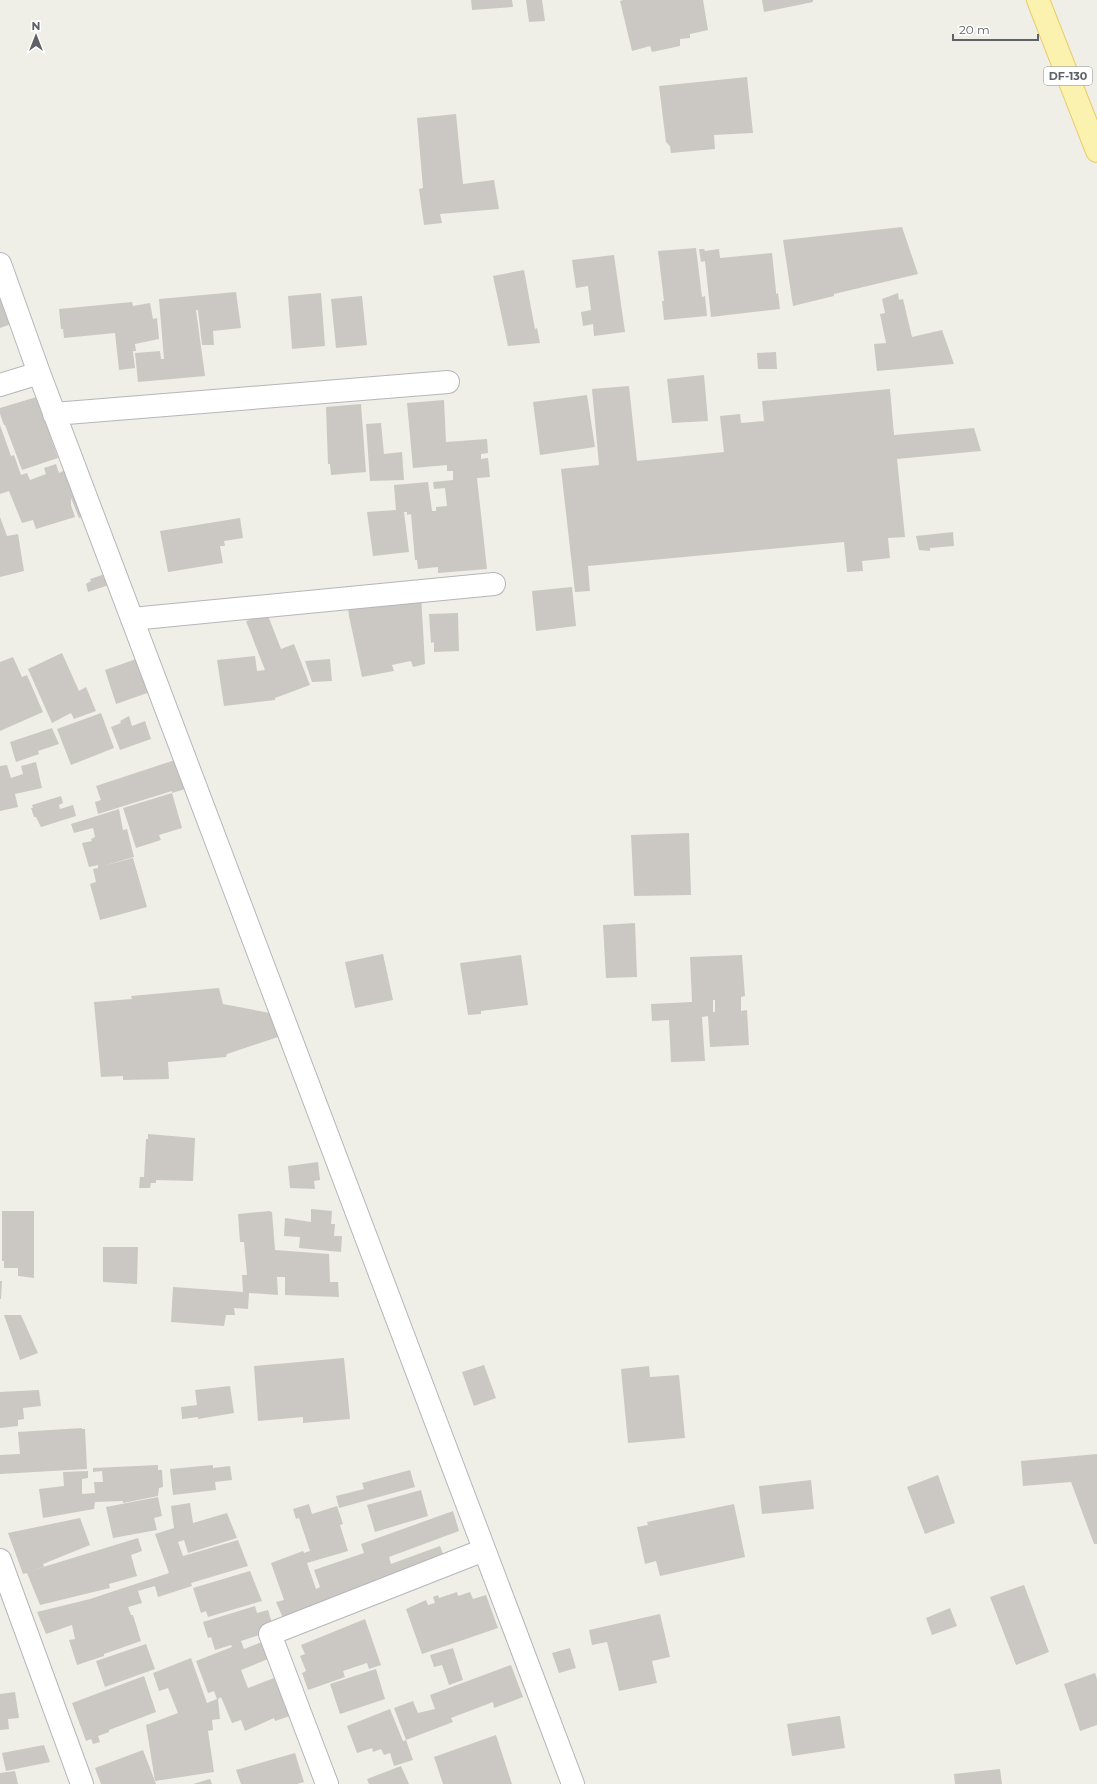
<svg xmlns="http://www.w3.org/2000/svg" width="1097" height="1784" font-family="Montserrat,sans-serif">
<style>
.building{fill:#cbc8c4;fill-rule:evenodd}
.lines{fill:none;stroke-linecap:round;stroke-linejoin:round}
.minor-casing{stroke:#b4b6ba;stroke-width:24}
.primary-casing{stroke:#ebca64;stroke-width:24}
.minor{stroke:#fff;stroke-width:22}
.primary{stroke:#fbf2b0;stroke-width:22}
.labels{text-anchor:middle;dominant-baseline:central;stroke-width:3;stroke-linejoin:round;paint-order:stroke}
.shield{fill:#fff;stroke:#8e9094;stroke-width:1}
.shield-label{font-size:11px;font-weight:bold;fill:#5e6166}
</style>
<rect width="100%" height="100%" fill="#efeee7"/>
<!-- building -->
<path class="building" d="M471,0H512L513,7L472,10Z
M526,0H542L545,21L529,22Z
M623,0H703L708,30L690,34V38L680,39V46L652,52L650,46L632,51L620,1Z
M762,0H813V2L764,12Z
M747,77L753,133L714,135L715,149L671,153L670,146L666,142L659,86Z
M456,114L463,184L494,180L499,209L440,214L442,223L424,225L419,189L423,188L417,118Z
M902,227L918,274L834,294V296L793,306L783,240Z
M696,248L702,297L705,296L707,316L664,320L662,301H664L658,251Z
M699,249H704L705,251L719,249L720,258L772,253L776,291V294L778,293L780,309L711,317L705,261L701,262Z
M614,255L625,332L594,336L593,324L583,326L581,312L591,310L588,286L576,288L572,260Z
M524,270L535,329L537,328L540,343L508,346L493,276Z
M0,287L14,323L0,328Z
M236,292L241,328L213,331L214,345H202L198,310H196L205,376L138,382L135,353L160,351L161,359H164L159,299Z
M321,293L325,346L292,349L288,296Z
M898,293L899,300L903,299L912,337L942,330L954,364L877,371L874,344L886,343L880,314L885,313L882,299Z
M362,296L367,345L336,348L331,299Z
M132,302L133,306L150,303L153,319L157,318L159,339L135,344L136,351H133L135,368L119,370L115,333L64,338L63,329H61L59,309Z
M776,352L777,369H758L757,353Z
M704,375L708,421L672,423L667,379Z
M629,386L637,461L724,452L720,416L740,414L741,423L764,421L762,401L890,389L894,435L974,428L981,451L897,459L905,537L888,538L890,558L862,561L863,571L847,572L844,542L588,566L590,591L575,592L561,469L599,465L592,389Z
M43,395L57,433L50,436L58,458L22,470L5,425H4L0,414V408Z
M587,395L595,447L540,455L533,402Z
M444,400L446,442L487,439L488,453L481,454V459L488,458L490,477L477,478L487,569L438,573V567L418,569L417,560H415L411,514L407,515V512H404L409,552L373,556L367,512L396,510L394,485L428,482L432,511H436V507L447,506L445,488L434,489L433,482L453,480V471H447V465L413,468L407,403Z
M361,404L366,472L331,475L330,464H328L326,407Z
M381,423L384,454L402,452L404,480L370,481L366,424Z
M0,425L11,456L14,455L21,475L27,473L30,480L46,474L44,468L56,464L59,473L69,468L87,515L79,518L71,498V505L75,517L36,529L33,520L22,523L9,491L0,494Z
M0,517L7,536L18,534L24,571L0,577Z
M240,518L243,538L224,541L225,546H220L223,563L168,572L160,531Z
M953,532L954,546L930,548V551L919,550L916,536Z
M108,573L112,584L88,592L86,584L91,581L90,579Z
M572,587L576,626L536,631L532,591Z
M421,595L425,664L413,667L411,661L392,665L394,671L362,677L349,616L347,601Z
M267,613L281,649L294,644L310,685L275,698V700L224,706L217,660L255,656L257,671L265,670L246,621Z
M458,613L459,651L434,652V642L431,643L429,614Z
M62,653L79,691L86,687L96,711L74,719L71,713L52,723L28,669Z
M13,657L22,677L27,675L43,712L0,731V662Z
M139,658L153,691L116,704L105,670Z
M330,659L332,681L312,682L305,661Z
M101,713L114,748L71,765L57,729Z
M129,716L132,726L145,721L151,739L120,750L111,727L121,723L120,721Z
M52,728L59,744L38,751L39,754L16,762L10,742Z
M178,759L189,788L172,793V791L98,814L95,802L101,800L96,786Z
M36,762L42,788L15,794L18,807L0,811V766L7,765L11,778L23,774L21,766Z
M172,793L182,828L159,835L161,840L136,848L123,808Z
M61,796L63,803L59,805L60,809L73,805L76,816L41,827L36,817H34L31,808H33L32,805Z
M119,809L123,830L127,829L134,857L103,866L133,858L147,907L100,920L90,884L96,882L93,869L98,868V865L89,867L82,843L92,841L91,839L95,837L93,828L74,833L71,824Z
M689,833L691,895L634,896L631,835Z
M635,923L637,977L606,978L603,925Z
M383,954L393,1000L355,1008L345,962Z
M521,955L528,1005L481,1011V1014L468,1015L460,963Z
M742,955L745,996L741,997V1011L747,1010L749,1045L710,1047L708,1016L702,1017L705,1061L671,1062L669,1020L652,1021L651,1004L692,1002L690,957ZM713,1000H715V1012H713Z
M219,988L223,1004L275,1014L284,1035L227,1054L226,1057L168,1062L169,1079L123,1080V1076L101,1077L94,1002L132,999L131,996Z
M148,1134L195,1138L193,1181L156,1180V1183H151L150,1188H139L140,1177H144L146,1139H148Z
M318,1162L320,1180L314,1181L315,1189L290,1188L288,1166Z
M311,1209L332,1211L331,1224H335L334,1236H342L341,1252L299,1248L300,1237L284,1236L285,1218L311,1222Z
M2,1211H34V1278L18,1276V1268H4V1261H2Z
M269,1211L272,1212L275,1250L329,1254L330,1282H338L339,1297L285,1295V1277H277L278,1295L249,1293L248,1309L234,1308L235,1315H226L224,1326L171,1322L173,1287L243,1292L242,1275H247L244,1242H240L238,1214Z
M103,1247H138L137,1284L103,1282Z
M0,1281H2L1,1299H0Z
M4,1315H21L38,1353L20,1360Z
M344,1358L350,1419L303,1423V1417L258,1421L254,1366Z
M484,1365L496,1398L474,1406L462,1372Z
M649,1366L650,1377L679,1375L685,1438L628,1443L621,1369Z
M230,1386L234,1413L198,1419V1417L182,1419L181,1407L197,1405L195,1390Z
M39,1390L41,1406L23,1408L24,1419L18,1420V1426L0,1428V1392Z
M82,1428V1429H85L87,1469L0,1474V1455L20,1454L18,1432Z
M1097,1454V1544H1094L1071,1482L1023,1486L1021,1461Z
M158,1465V1470H162L163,1487L159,1488L158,1496L123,1503V1501L95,1502L94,1509L43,1518L39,1489L64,1486L63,1472L88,1471V1478L82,1479V1494L95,1493L94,1482H103L102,1471L93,1472V1468Z
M213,1465V1468L230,1466L232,1480L215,1482L216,1490L173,1495L170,1469Z
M410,1470L415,1487L339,1508L336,1496L364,1489L362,1483Z
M938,1475L955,1523L925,1534L907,1487Z
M811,1480L814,1509L762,1514L759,1486Z
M421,1490L428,1516L375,1532L367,1505Z
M158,1497L162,1516L154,1518L157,1530L113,1538L106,1507Z
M190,1503L193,1523L227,1513L237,1538L188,1553L184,1540L178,1542L183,1556L238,1540L248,1566L191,1583L192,1586L158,1597L155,1586L138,1591L142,1603L128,1607L131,1615H133L141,1641L104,1654V1656L77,1665L69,1640L75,1639L72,1625L46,1634L37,1612L90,1599L169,1573L155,1534L174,1528L171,1506Z
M309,1504L312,1514L337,1506L343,1524L340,1525L348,1551L307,1563L316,1589L320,1587L314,1570L364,1553L361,1544L453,1511L459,1531L389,1557L391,1564L440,1546L447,1565L286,1625L276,1602L284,1600L271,1563L303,1551L304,1553L310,1551L299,1518L296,1519L293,1509Z
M734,1504L745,1557L660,1576L656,1561L645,1564L637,1527L648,1525L647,1522Z
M80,1518L90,1545L43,1564L44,1567L27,1572L138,1538L142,1551L131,1555L137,1576L109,1584L110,1588L40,1605L27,1573L23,1574L8,1533Z
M250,1571L262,1601L208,1617L206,1611L201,1613L193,1588Z
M1024,1585L1049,1652L1016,1665L990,1597Z
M457,1592L458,1596L470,1592L473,1599L486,1595L498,1628L422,1654L406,1609L426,1600L428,1605L435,1603L433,1597L438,1595L439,1598Z
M255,1606L257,1613L268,1610L274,1630L241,1641L244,1649L262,1642L268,1659L241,1670L248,1688L274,1678L290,1716L275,1721L274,1718L245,1731L241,1720L232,1723L221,1697L218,1699L220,1719L212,1720L213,1730L208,1731L214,1772L155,1781L146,1725L178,1713L168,1688L159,1691L153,1673L191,1658L207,1703L217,1699L214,1691L208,1693L196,1661L232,1647L231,1645L215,1650L211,1637L208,1638L203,1622Z
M950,1608L957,1626L932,1635L926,1618Z
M660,1614L670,1657L652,1661L657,1683L619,1691L607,1642L592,1645L589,1630Z
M365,1619L381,1665L369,1669L367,1663L343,1671L345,1677L308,1690L302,1673L306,1671L300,1656L305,1654L301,1645Z
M146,1644L155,1669L105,1687L96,1661Z
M453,1648L463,1680L449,1685L442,1665L434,1667L430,1655Z
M570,1648L576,1668L559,1673L552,1653Z
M511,1665L523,1697L494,1708L493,1702L451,1718L453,1722L406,1740L413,1760L394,1766L390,1753L384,1755L381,1749L373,1752L372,1748L357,1753L347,1726L390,1709L403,1741L406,1740L394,1708L413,1701L418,1713L435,1709L430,1695Z
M376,1669L385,1699L340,1714L330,1684Z
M1095,1673L1097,1679V1725L1080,1731L1064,1684Z
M144,1676L156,1712L109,1730V1732L98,1736L100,1742L93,1744L91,1739L86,1741L72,1703Z
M15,1692L19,1718L8,1719L9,1729L0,1730V1694Z
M839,1716H840L845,1748L792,1756L787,1724Z
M496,1735L512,1784H443L434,1757Z
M44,1745L50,1762L6,1771L2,1753Z
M143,1750L156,1784H101L95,1768Z
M295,1753L304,1782L297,1784H241L236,1770Z
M401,1766L409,1784H369L367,1779Z
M1000,1769L1002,1784H955L954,1774Z
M15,1771L18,1784H0V1773Z
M210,1779L212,1784H193Z"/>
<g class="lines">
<!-- minor casing -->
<g class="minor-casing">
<path id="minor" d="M0,264L39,373L573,1784
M0,385L39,373
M54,414L448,382
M132,619L494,584
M0,1560L82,1784
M327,1784L270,1634L484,1550"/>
</g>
<!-- primary casing -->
<g class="primary-casing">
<path id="primary" d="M1038,0L1097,151"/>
</g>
<!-- minor -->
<use href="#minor" class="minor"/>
<!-- primary -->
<use href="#primary" class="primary"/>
</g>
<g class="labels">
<!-- shield labels -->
<rect class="shield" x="1044" y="67" width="48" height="18" rx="3"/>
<g class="shield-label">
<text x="1068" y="76">DF-130</text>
</g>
</g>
<!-- north arrow -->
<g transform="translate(36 36)" stroke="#ffffff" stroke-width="3" paint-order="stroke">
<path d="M0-3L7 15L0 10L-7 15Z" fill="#5e6166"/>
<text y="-6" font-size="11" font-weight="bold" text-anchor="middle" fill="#5e6166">N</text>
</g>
<!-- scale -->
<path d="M953 34v6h85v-6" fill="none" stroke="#5e6166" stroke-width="2"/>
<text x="959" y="34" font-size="12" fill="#5e6166" stroke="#ffffff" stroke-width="3" paint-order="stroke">20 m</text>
</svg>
